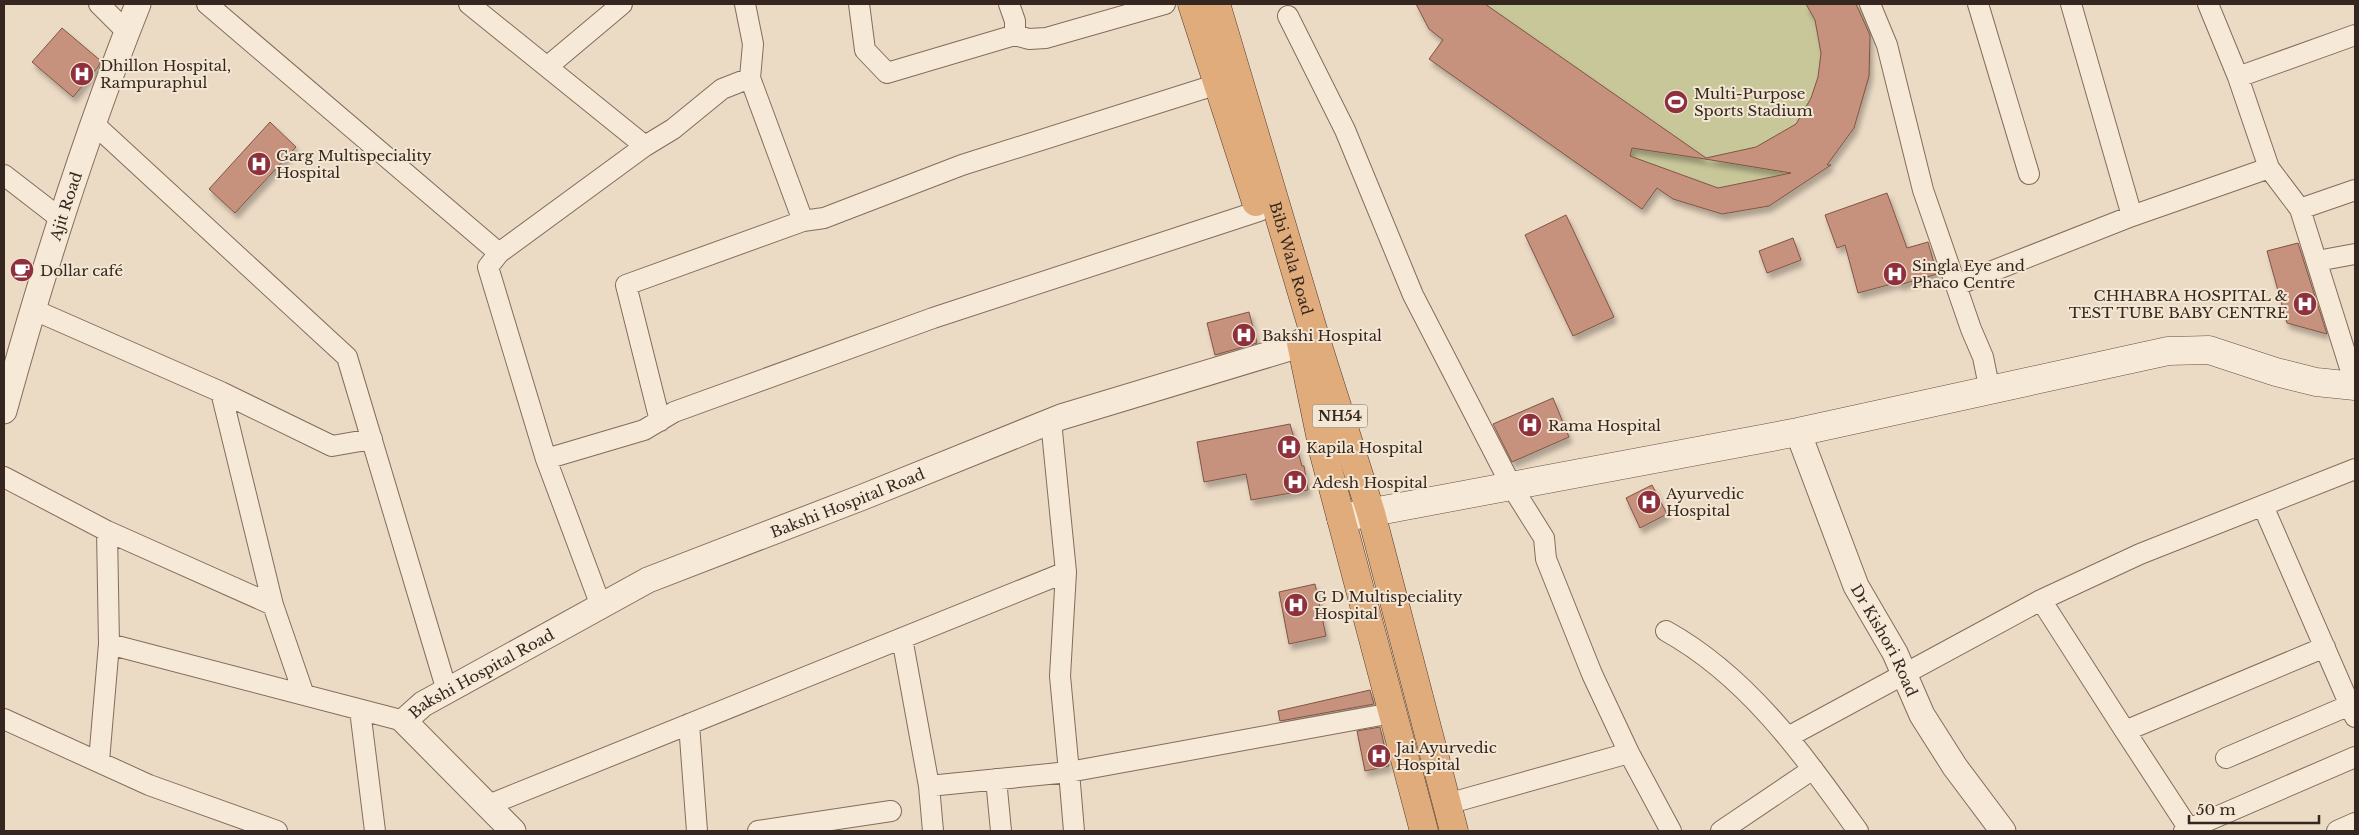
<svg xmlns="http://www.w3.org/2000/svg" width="2359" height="835" font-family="'Libre Baskerville',serif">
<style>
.green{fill:#c8c799}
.building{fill:#c6927d;stroke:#815443;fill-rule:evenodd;filter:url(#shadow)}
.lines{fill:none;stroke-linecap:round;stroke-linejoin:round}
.minor-casing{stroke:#846c5c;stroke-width:22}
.tertiary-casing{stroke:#846c5c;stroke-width:27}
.secondary-casing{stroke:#664e3f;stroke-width:29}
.trunk-casing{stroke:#523b30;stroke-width:29}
.minor{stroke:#f6e9d7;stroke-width:20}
.tertiary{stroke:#f6e9d7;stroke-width:25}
.secondary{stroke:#f6e9d7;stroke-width:28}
.trunk{stroke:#e0ac7c;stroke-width:28}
.labels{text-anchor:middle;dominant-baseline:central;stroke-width:4;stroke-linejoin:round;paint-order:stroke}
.shield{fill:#f3e6d3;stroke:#6e6055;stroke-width:1}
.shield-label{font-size:14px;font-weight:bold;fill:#35271f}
.poi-label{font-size:15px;fill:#35271f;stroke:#f3e6d3;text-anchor:start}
.street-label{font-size:15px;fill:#35271f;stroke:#f3e6d3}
</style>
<defs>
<filter id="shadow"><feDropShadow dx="3" dy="5.5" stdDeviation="2.5" flood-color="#0004"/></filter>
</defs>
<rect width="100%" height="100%" fill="#ebdac4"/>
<!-- green -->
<path class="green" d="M1416,4H1858L1871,24L1870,76L1854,128L1822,171L1769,206L1657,188L1642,209L1429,59L1442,39L1429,29Z"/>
<!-- building -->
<path class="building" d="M1416,4H1485L1706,158L1756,147L1796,124L1811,98L1818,77L1821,53L1815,20L1806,4H1856L1870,35L1869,76L1854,128L1827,165H1831L1769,206L1722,214L1673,199L1657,188L1642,209L1429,59L1443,40L1429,29ZM1632,148L1705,159L1791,173L1718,188L1630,156Z
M62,28L101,61L98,67L73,97L32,62Z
M270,122L296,147L235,213L209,189Z
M1887,193L1907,248L1928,242L1937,274L1899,285V282L1858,293L1845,245L1837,248L1825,215Z
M1566,215L1614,317L1573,336L1525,235Z
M1793,238L1801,260L1767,273L1759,251Z
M2298,243L2327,334L2287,323L2267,251Z
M1249,312L1257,343L1215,355L1207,323Z
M1553,398L1569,437L1512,462L1493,424Z
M1290,424L1302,466H1304L1308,490L1251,500L1246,474L1204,482L1197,442Z
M1652,485L1667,514L1640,528L1626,498Z
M1315,584L1326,636L1289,644L1279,592Z
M1370,690L1374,704L1280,721L1278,711Z
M1380,727L1389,766L1365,771L1357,731Z"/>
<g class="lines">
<!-- minor casing -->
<g class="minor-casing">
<path id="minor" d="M99,4L127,32
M207,4L499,253L488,267L546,459L601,606
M469,4L645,146L499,253
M745,4L753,44L750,78
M859,4L865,50L887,73L1015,35
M1009,4L1015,21V35L1029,39L1046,38L1165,4
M1870,4L1887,45L1923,190L1971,329L1983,357L1990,391
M1978,4L2029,174
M2071,4L2132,216
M2208,4L2238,77L2269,168
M1288,16L1345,130L1413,295L1512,487L1544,538L1546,559L1592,674L1629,753L1671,831
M547,67L622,4
M2238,77L2355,35
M93,123L347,357L447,691
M645,146L673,129L722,89L750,78L803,221
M4,175L61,219
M2300,209L2355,190
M2317,261L2355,254
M1957,285L2132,216L2269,168L2300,209L2355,384
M32,309L221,392L273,605L304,695
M221,392L332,446L372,439
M660,421L626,285L803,221L824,218L962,165L1218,84
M1051,421L1066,572
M546,459L644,430L674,412L933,318L1259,211
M4,477L107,531L273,605
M2263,506L2355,717
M2041,600L2125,731L2325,647
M1666,631C1749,677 1804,756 1858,831
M902,638L929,786
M109,644L404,721
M360,710L375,831
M4,719L149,785L277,831
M689,724L697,831
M2125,731L2189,829
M1788,737L2041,600L2140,554L2355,469
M2226,758L2350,705
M99,761L109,644L107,531
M996,779L1001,831
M1447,804L1629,753
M486,806L1066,572L1060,676L1069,772L929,786L933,831
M758,831L891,811
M1074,831L1069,772L1392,713
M1721,831L1813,769
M2184,831L2355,757
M2337,831L2355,823"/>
</g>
<!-- tertiary casing -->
<g class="tertiary-casing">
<g id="tertiary">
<path id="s1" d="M4,411C42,273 85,137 138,4"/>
<path id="s2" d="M1798,432L1856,586L1895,653L1922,715L1955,767L2003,831"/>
<path id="s3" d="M513,831L404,721L423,704L648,580L863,497L1061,417L1316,340"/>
</g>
</g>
<!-- secondary casing -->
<g class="secondary-casing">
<path id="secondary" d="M1341,518L1798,432L2168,351L2209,350L2276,372L2316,382L2355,386"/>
</g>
<!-- trunk casing -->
<g class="trunk-casing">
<g id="trunk">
<path d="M1192,4L1256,202"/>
<path id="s4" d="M1216,4L1316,340L1371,513L1454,831"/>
<path d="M1301,343L1324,454L1424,831"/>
</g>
</g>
<!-- minor -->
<use href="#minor" class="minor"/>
<!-- tertiary -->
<use href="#tertiary" class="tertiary"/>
<!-- secondary -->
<use href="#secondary" class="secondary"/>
<!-- trunk -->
<use href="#trunk" class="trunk"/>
</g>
<!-- icons -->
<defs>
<g id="hospital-disc" transform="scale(1.25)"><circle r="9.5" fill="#8f303d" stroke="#f3e6d3"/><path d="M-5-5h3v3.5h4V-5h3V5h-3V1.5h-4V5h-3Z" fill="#fff"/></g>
<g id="stadium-disc" transform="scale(1.25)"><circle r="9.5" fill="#8f303d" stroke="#f3e6d3"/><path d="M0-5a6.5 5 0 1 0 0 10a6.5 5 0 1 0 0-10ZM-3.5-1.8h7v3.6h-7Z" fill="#fff"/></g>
<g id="cafe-disc" transform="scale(1.25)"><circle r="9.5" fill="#8f303d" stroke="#f3e6d3"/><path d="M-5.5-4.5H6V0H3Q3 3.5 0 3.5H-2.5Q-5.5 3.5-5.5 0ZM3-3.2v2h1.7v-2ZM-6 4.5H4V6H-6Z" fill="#fff"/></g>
</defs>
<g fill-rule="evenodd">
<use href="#hospital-disc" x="82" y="74"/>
<use href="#stadium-disc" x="1676" y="102"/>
<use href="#hospital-disc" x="259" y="164"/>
<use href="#cafe-disc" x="22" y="270"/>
<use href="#hospital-disc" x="1895" y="274"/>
<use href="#hospital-disc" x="2305" y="304"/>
<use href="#hospital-disc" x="1244" y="335"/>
<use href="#hospital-disc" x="1530" y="425"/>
<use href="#hospital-disc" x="1289" y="447"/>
<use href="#hospital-disc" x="1295" y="482"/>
<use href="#hospital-disc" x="1649" y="502"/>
<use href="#hospital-disc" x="1296" y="605"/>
<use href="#hospital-disc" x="1379" y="756"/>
</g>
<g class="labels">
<!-- shield labels -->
<rect class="shield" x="1312.5" y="404.5" width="55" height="23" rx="4"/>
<g class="shield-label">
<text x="1340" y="416">NH54</text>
</g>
<!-- poi labels -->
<g class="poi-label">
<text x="100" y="65">Dhillon Hospital,<tspan x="100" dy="17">Rampuraphul</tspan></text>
<text x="1694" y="93">Multi-Purpose<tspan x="1694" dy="17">Sports Stadium</tspan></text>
<text x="276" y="155">Garg Multispeciality<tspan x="276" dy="17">Hospital</tspan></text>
<text x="1912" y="265">Singla Eye and<tspan x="1912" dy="17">Phaco Centre</tspan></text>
<text x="40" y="270">Dollar café</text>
<text x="2288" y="295" text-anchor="end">CHHABRA HOSPITAL &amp;<tspan x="2288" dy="17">TEST TUBE BABY CENTRE</tspan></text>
<text x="1262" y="335">Bakshi Hospital</text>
<text x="1548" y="425">Rama Hospital</text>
<text x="1306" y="447">Kapila Hospital</text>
<text x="1312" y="482">Adesh Hospital</text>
<text x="1666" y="493">Ayurvedic<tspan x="1666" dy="17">Hospital</tspan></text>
<text x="1314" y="596">G D Multispeciality<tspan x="1314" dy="17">Hospital</tspan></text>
<text x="1396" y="747">Jai Ayurvedic<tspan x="1396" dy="17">Hospital</tspan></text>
</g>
<!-- street labels -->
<g class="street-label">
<text stroke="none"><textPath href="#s1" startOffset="214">Ajit Road</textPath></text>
<text stroke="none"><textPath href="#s4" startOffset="265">Bibi Wala Road</textPath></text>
<text stroke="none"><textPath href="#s3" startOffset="651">Bakshi Hospital Road</textPath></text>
<text stroke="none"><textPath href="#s2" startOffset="226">Dr Kishori Road</textPath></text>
<text stroke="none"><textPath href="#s3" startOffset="246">Bakshi Hospital Road</textPath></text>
</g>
</g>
<!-- border -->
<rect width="2359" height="835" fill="none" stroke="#35271f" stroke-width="10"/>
<!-- scale -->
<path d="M2189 815v8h130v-8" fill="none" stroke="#35271f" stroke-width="2.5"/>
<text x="2196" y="815" font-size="15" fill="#35271f" stroke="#f3e6d3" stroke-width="4" paint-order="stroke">50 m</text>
</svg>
